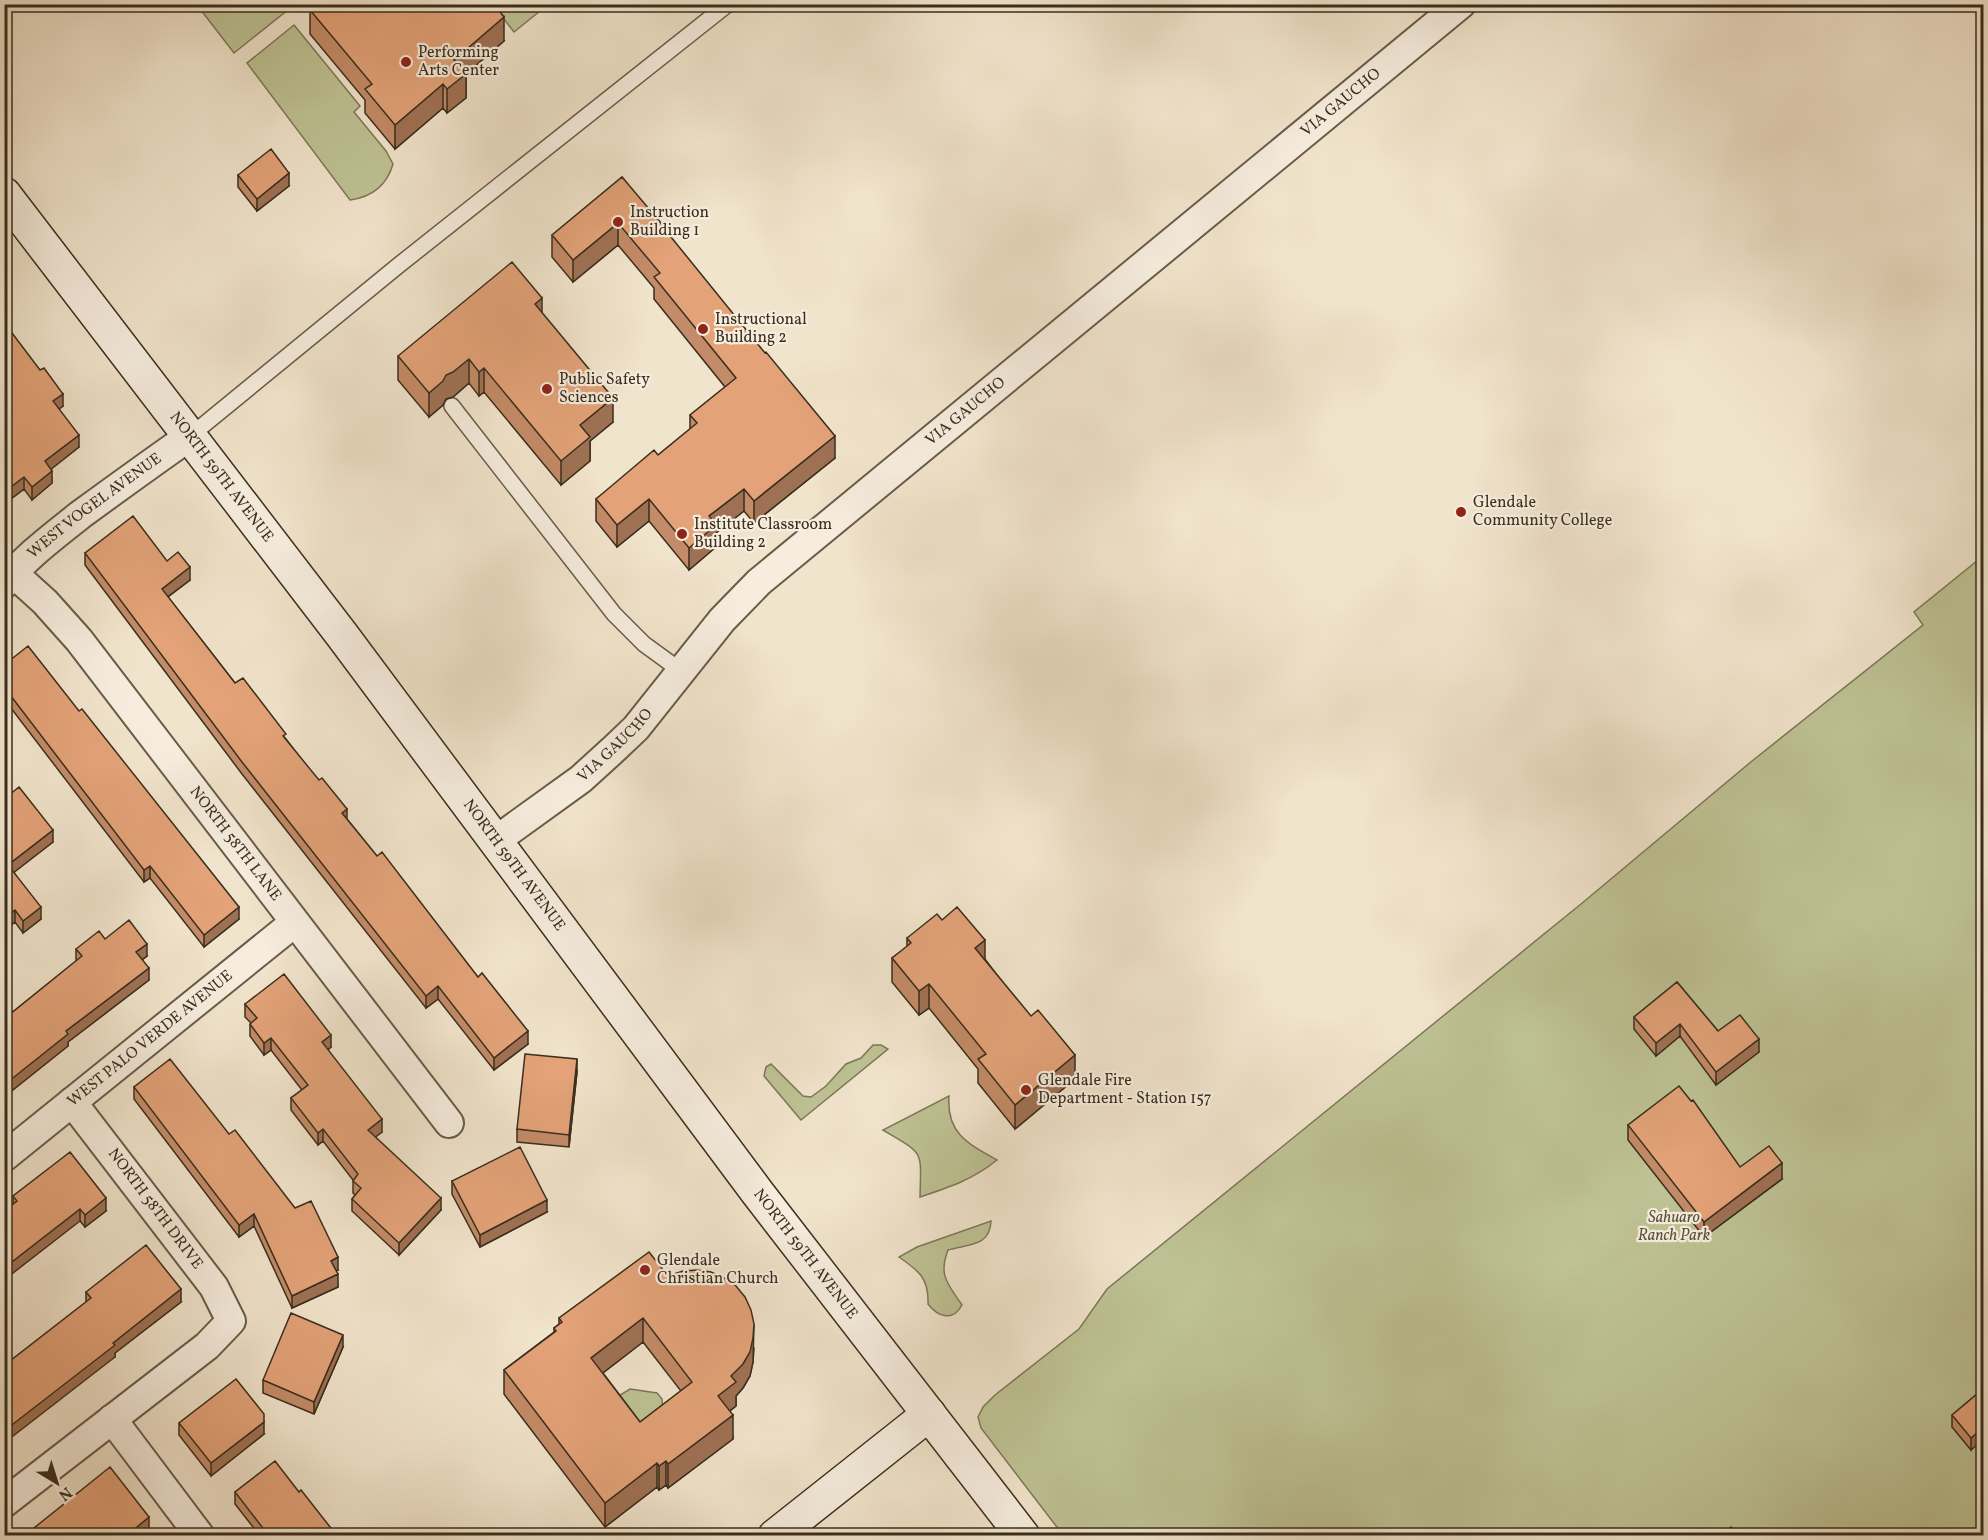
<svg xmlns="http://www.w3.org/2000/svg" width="1988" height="1540" font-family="Vollkorn,serif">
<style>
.green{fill:#bec294;stroke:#7c7858;stroke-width:1.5}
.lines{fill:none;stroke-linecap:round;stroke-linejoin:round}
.lane-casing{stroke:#685c49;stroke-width:18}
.street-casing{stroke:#685c49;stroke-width:32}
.secondary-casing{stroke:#3a2e1d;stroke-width:36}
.lane{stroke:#f6edde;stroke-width:15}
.street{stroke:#f6edde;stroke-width:28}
.secondary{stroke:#f6edde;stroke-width:33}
.wall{fill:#c38b67;stroke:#3a2e1d;stroke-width:1.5;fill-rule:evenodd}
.shaded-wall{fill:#9f7154;stroke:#3a2e1d;stroke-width:1.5}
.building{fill:#e3a278;stroke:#3a2e1d;stroke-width:1.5;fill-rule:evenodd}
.poi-dot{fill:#8f2418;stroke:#f6edde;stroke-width:2}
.labels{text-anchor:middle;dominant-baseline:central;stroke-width:4.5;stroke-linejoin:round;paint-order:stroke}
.poi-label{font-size:16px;fill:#3a2e1d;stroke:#f6edde;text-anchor:start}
.street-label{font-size:16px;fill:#3a2e1d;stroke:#f6edde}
.park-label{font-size:16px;font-style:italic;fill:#5b533b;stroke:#f6edde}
</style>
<rect width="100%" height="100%" fill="#f1e4cc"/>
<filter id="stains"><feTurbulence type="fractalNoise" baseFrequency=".00333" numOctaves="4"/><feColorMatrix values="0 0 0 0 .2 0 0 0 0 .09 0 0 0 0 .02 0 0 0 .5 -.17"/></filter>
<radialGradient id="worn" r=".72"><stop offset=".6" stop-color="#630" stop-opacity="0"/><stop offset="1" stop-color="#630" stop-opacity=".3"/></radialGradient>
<!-- green -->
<path class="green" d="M197,5H294L234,53Z
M493,5H535L540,11L514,32Z
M294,25L360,106L354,112L386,151L393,164C387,185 372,197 350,200L247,63Z
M1983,556V1535H1063L981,1428L978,1417L983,1407L995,1395L1079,1329L1107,1289L1581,904L1752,761L1923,625L1914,612Z
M873,1045H881L888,1049L801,1120L764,1076L766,1067L771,1064L803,1096L811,1097L826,1086L846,1064L861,1058Z
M949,1096C946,1133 968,1144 997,1160C972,1180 950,1187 920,1197C921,1149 925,1155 883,1130Z
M991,1221C990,1247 968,1244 948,1250C938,1276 948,1284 962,1305C953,1322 938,1317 928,1304C929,1278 919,1271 899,1257L917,1247Z
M630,1389L657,1393L662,1399L663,1410L640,1438L612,1400Z"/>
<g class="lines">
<!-- lane casing -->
<g class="lane-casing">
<path id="lane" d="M452,406L614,614L644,644L681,671
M190,436L399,265L728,4"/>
</g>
<!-- street casing -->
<g class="street-casing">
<g id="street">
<path id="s1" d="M13,573L45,602L79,640L449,1123"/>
<path id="s2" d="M4,584C25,557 54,536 80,515C117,488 153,462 190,436"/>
<path id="s3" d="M495,841L581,779L615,748L636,728L722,620L759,582L1461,4"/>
<path id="s4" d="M4,1157L294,923"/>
<path d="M112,1419L200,1536"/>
<path d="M4,1503L207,1346L231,1321L214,1287L72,1102"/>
</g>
</g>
<!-- secondary casing -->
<g class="secondary-casing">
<g id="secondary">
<path id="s5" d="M4,194L342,635L757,1192L1023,1536"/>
<path d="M775,1536L929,1414"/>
</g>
</g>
<!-- lane -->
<use href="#lane" class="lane"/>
<!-- street -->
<use href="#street" class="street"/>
<!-- secondary -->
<use href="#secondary" class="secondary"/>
</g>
<!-- wall -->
<path class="wall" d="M310,10L504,41L466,74V98L447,113L443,108L395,149L365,113V100L310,34Z
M238,175L289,186L257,211L238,187Z
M622,177L672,239L835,458L754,523L744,511L716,533V547L689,570L649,521L617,547L596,521V499L658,455L690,429V415L725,387L654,299V288L618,245L573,282L552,257V235Z
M542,313L613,422L590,441V461L561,485L484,392L479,396L469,383L453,397L446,399L443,405L429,417L398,380V356Z
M4,326L63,406L59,409L79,447L51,469L52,483L32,500L24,489L4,504Z
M85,553L167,561L190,580L168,597L235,683L286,739L347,819L528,1044L494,1070L438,999L426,1008L242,774L85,565Z
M4,665L79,711L239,919L204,947L150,878L144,882L4,699Z
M4,799L53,842L14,872L41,919L23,933L15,922L4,931Z
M942,920L985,959L1075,1079L1015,1129L978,1083V1069L929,1008L919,1015L892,982V958L907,947V938Z
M105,939L147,956L142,960L149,980L68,1042V1046L4,1097V1019L76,961V949Z
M1677,982L1718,1031L1759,1052L1716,1085L1680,1036L1656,1056L1634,1029V1017Z
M245,1004L331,1047L328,1050L382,1132L375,1137L441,1210L399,1255L352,1211V1199L355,1195L353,1193V1180L323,1141L318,1145L291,1110V1098L302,1090L271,1050L264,1055L250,1036V1024L251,1023L245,1017Z
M577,1072L569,1147L517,1142V1129Z
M134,1087L229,1134L338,1270H336L338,1287L292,1308L254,1226L239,1237L134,1099Z
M1628,1125L1740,1167L1782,1179L1704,1237L1628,1140Z
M452,1181L547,1212L480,1247L452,1194Z
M13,1196L106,1211L85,1227L80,1221L13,1204Z
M668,1276L754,1348L753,1362L750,1376L743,1388L736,1396V1406L730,1411L733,1439L668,1488L666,1485L659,1490L657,1487L605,1527L504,1394V1370L554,1332V1328L559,1324V1318ZM643,1342L681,1391L640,1422L603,1373Z
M86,1292L181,1302L115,1353V1357L10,1361L86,1302Z
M343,1347L314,1414L263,1393V1380Z
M1983,1389L1971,1450L1952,1427V1415Z
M179,1423L264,1434L211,1476L179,1435Z
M235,1492H299L334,1532L342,1536H260L235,1504Z"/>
<!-- shaded-wall -->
<path class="shaded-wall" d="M504,17V41L466,74V98L447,113V89L454,60Z
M443,84V108L395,149V125Z
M289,173V186L257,211V199Z
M618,223V245L573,282V260Z
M542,298V322L535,304Z
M469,359V383L453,397L446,399L443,405L429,417V393L446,375Z
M484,368V392L479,396V372Z
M63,394V406L53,414V401Z
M613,398V422L590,441V461L561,485V461L580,425Z
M79,435V447L45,474V461Z
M835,436V458L754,523V501Z
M52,471V483L32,500V487Z
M24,477V489L4,504V492Z
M744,489V511L716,533V547L689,570V548L709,516Z
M649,499V521L617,547V525Z
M190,567V580L162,601V589Z
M347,809V821L342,813Z
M53,830V842L8,877V865Z
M150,866V878L144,882V870Z
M41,907V919L23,933V921Z
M239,907V919L204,947V935Z
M15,910V922L4,931V919Z
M985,940V964L975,948Z
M147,944V956L136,964V952Z
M149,968V980L68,1042V1046L4,1097V1085L66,1031Z
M929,984V1008L919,1015V991Z
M438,986V999L426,1008V996Z
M1680,1024V1036L1656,1056V1043Z
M528,1031V1044L494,1070V1058Z
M331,1035V1047L322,1054V1042Z
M271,1038V1050L264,1055V1043Z
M1759,1039V1052L1716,1085V1072Z
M1075,1055V1079L1015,1129V1105Z
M577,1059V1072L569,1147V1135Z
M382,1119V1132L368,1143V1130Z
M323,1129V1141L318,1145V1133Z
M1782,1163V1179L1704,1237V1222Z
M106,1198V1211L85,1227V1215Z
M441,1198V1210L399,1255V1243Z
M547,1200V1212L480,1247V1235Z
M80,1209V1221L4,1280V1268Z
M254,1214V1226L239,1237V1225Z
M338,1257V1270L331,1273V1261Z
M338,1274V1287L292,1308V1296Z
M181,1289V1302L115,1353V1357L4,1443V1431L113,1343Z
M643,1318V1342L591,1382V1358Z
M754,1324L753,1362L750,1376L743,1388L736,1396V1406L718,1420V1396L731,1376Z
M343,1335V1347L314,1414V1402Z
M733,1415V1439L668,1488V1464Z
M264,1422V1434L211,1476V1463Z
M1983,1428V1440L1971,1450V1438Z
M666,1461V1485L659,1490V1466Z
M657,1463V1487L605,1527V1503Z
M149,1517V1529L141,1536H126Z"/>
<!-- building -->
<path class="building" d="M316,4H494L504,17L454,60L466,74L447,89L443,84L395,125L365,89L372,84L310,10Z
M271,149L289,173L257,199L238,175Z
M622,177L672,236L671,237L765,353L766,352L835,436L754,501L744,489L709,516L716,525L689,548L649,499L617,525L596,499L654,450L658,455L697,423L690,415L736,378L654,277L660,273L618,223L573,260L552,235Z
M512,262L542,298L535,304L613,398L580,425L590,437L561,461L484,368L479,372L469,359L453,372L446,375L443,381L429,393L398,356Z
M6,325L40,370L44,368L63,394L53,401L79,435L45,461L52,471L32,487L24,477L4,492V326Z
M133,516L167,561L178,552L190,567L162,589L235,683L243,678L286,734L283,736L319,780L322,778L347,809L342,813L377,856L382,852L478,977L482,973L528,1031L494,1058L438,986L426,996L242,762L85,553Z
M28,646L79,711L82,709L239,907L204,935L150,866L144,870L4,687V665Z
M19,787L53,830L8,865L41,907L23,921L15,910L4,919V799Z
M957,907L985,940L975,948L1031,1016L1038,1010L1075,1055L1015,1105L978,1059L986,1054L929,984L919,991L892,958L911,943L907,938L937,914L942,920Z
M129,920L147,944L136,952L149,968L66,1031L68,1034L4,1085V1019L82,956L76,949L99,931L105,939Z
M284,974L331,1035L322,1042L382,1119L368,1130L441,1198L399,1243L352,1199L361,1188L353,1181L358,1174L323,1129L318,1133L291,1098L308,1085L271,1038L264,1043L250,1024L257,1018L245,1004Z
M1677,982L1718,1031L1740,1015L1759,1039L1716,1072L1680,1024L1656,1043L1634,1017Z
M525,1054L577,1059L569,1135L517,1129Z
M170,1059L229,1134L235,1130L295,1208L311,1201L338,1257L331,1261L338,1274L292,1296L254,1214L239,1225L134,1087Z
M1679,1086L1691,1101L1693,1100L1740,1167L1769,1146L1782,1163L1704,1222L1628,1125Z
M520,1147L547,1200L480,1235L452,1181Z
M70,1152L106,1198L85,1215L80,1209L4,1268V1211L17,1201L13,1196Z
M146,1245L181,1289L113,1343L115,1345L4,1431V1359L7,1357L10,1361L91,1298L86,1292Z
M649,1252L668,1276L683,1271L697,1270L711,1272L724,1278L736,1286L745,1297L751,1310L754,1324L753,1338L750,1352L743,1364L731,1376L736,1382L718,1396L733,1415L668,1464L666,1461L659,1466L657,1463L605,1503L504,1370L556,1331L554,1328L562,1322L559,1318ZM643,1318L692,1382L640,1422L591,1358Z
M291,1313L343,1335L314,1402L263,1380Z
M236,1379L264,1414V1422L211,1463L179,1423Z
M1983,1389V1428L1971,1438L1952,1415Z
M275,1461L299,1492L301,1490L334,1532L338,1530L342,1536H269L235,1492Z
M110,1467L149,1517L126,1536H24Z
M1731,1527L1738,1536H1720Z"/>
<!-- markers -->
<g class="poi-dot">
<circle cx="406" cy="62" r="6"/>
<circle cx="618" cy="222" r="6"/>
<circle cx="703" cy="329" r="6"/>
<circle cx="547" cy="389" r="6"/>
<circle cx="1461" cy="512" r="6"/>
<circle cx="682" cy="534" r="6"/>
<circle cx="1026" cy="1090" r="6"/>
<circle cx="645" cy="1270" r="6"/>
</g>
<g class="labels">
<!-- poi labels -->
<g class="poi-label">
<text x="418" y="53">Performing<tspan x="418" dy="18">Arts Center</tspan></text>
<text x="630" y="213">Instruction<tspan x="630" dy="18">Building 1</tspan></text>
<text x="715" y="320">Instructional<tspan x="715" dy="18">Building 2</tspan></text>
<text x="559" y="380">Public Safety<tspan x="559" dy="18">Sciences</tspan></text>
<text x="1473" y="503">Glendale<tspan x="1473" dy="18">Community College</tspan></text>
<text x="694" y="525">Institute Classroom<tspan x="694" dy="18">Building 2</tspan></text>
<text x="1038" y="1081">Glendale Fire<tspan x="1038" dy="18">Department - Station 157</tspan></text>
<text x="657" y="1261">Glendale<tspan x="657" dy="18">Christian Church</tspan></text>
</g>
<!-- street labels -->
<g class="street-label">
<text stroke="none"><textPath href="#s3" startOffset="1126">VIA GAUCHO</textPath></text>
<text stroke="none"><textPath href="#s3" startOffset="640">VIA GAUCHO</textPath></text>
<text stroke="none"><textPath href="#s5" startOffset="357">NORTH 59TH AVENUE</textPath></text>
<text stroke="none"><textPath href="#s2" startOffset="120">WEST VOGEL AVENUE</textPath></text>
<text stroke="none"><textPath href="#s3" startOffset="154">VIA GAUCHO</textPath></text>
<text stroke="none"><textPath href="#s1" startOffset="351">NORTH 58TH LANE</textPath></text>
<text stroke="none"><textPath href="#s5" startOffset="843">NORTH 59TH AVENUE</textPath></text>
<text stroke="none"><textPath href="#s4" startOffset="188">WEST PALO VERDE AVENUE</textPath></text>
<text transform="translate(155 1209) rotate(53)">NORTH 58TH DRIVE</text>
<text stroke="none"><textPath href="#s5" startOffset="1329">NORTH 59TH AVENUE</textPath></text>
</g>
<!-- park labels -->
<g class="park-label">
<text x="1674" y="1218">Sahuaro<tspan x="1674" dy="18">Ranch Park</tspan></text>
</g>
</g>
<!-- margin -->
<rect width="1988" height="1540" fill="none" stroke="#f1e4cc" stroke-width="24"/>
<rect x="6" y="6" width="1976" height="1528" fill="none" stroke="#3a2e1d" stroke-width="3"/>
<rect x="12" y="12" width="1964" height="1516" fill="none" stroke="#3a2e1d" stroke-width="1.5"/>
<!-- north arrow -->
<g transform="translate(57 1483) rotate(142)" stroke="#f6edde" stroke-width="4.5" paint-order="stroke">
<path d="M0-4.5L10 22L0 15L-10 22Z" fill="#3a2e1d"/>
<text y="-9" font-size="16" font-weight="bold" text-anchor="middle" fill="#3a2e1d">N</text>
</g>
<rect width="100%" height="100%" filter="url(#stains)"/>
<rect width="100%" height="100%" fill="url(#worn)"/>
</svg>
